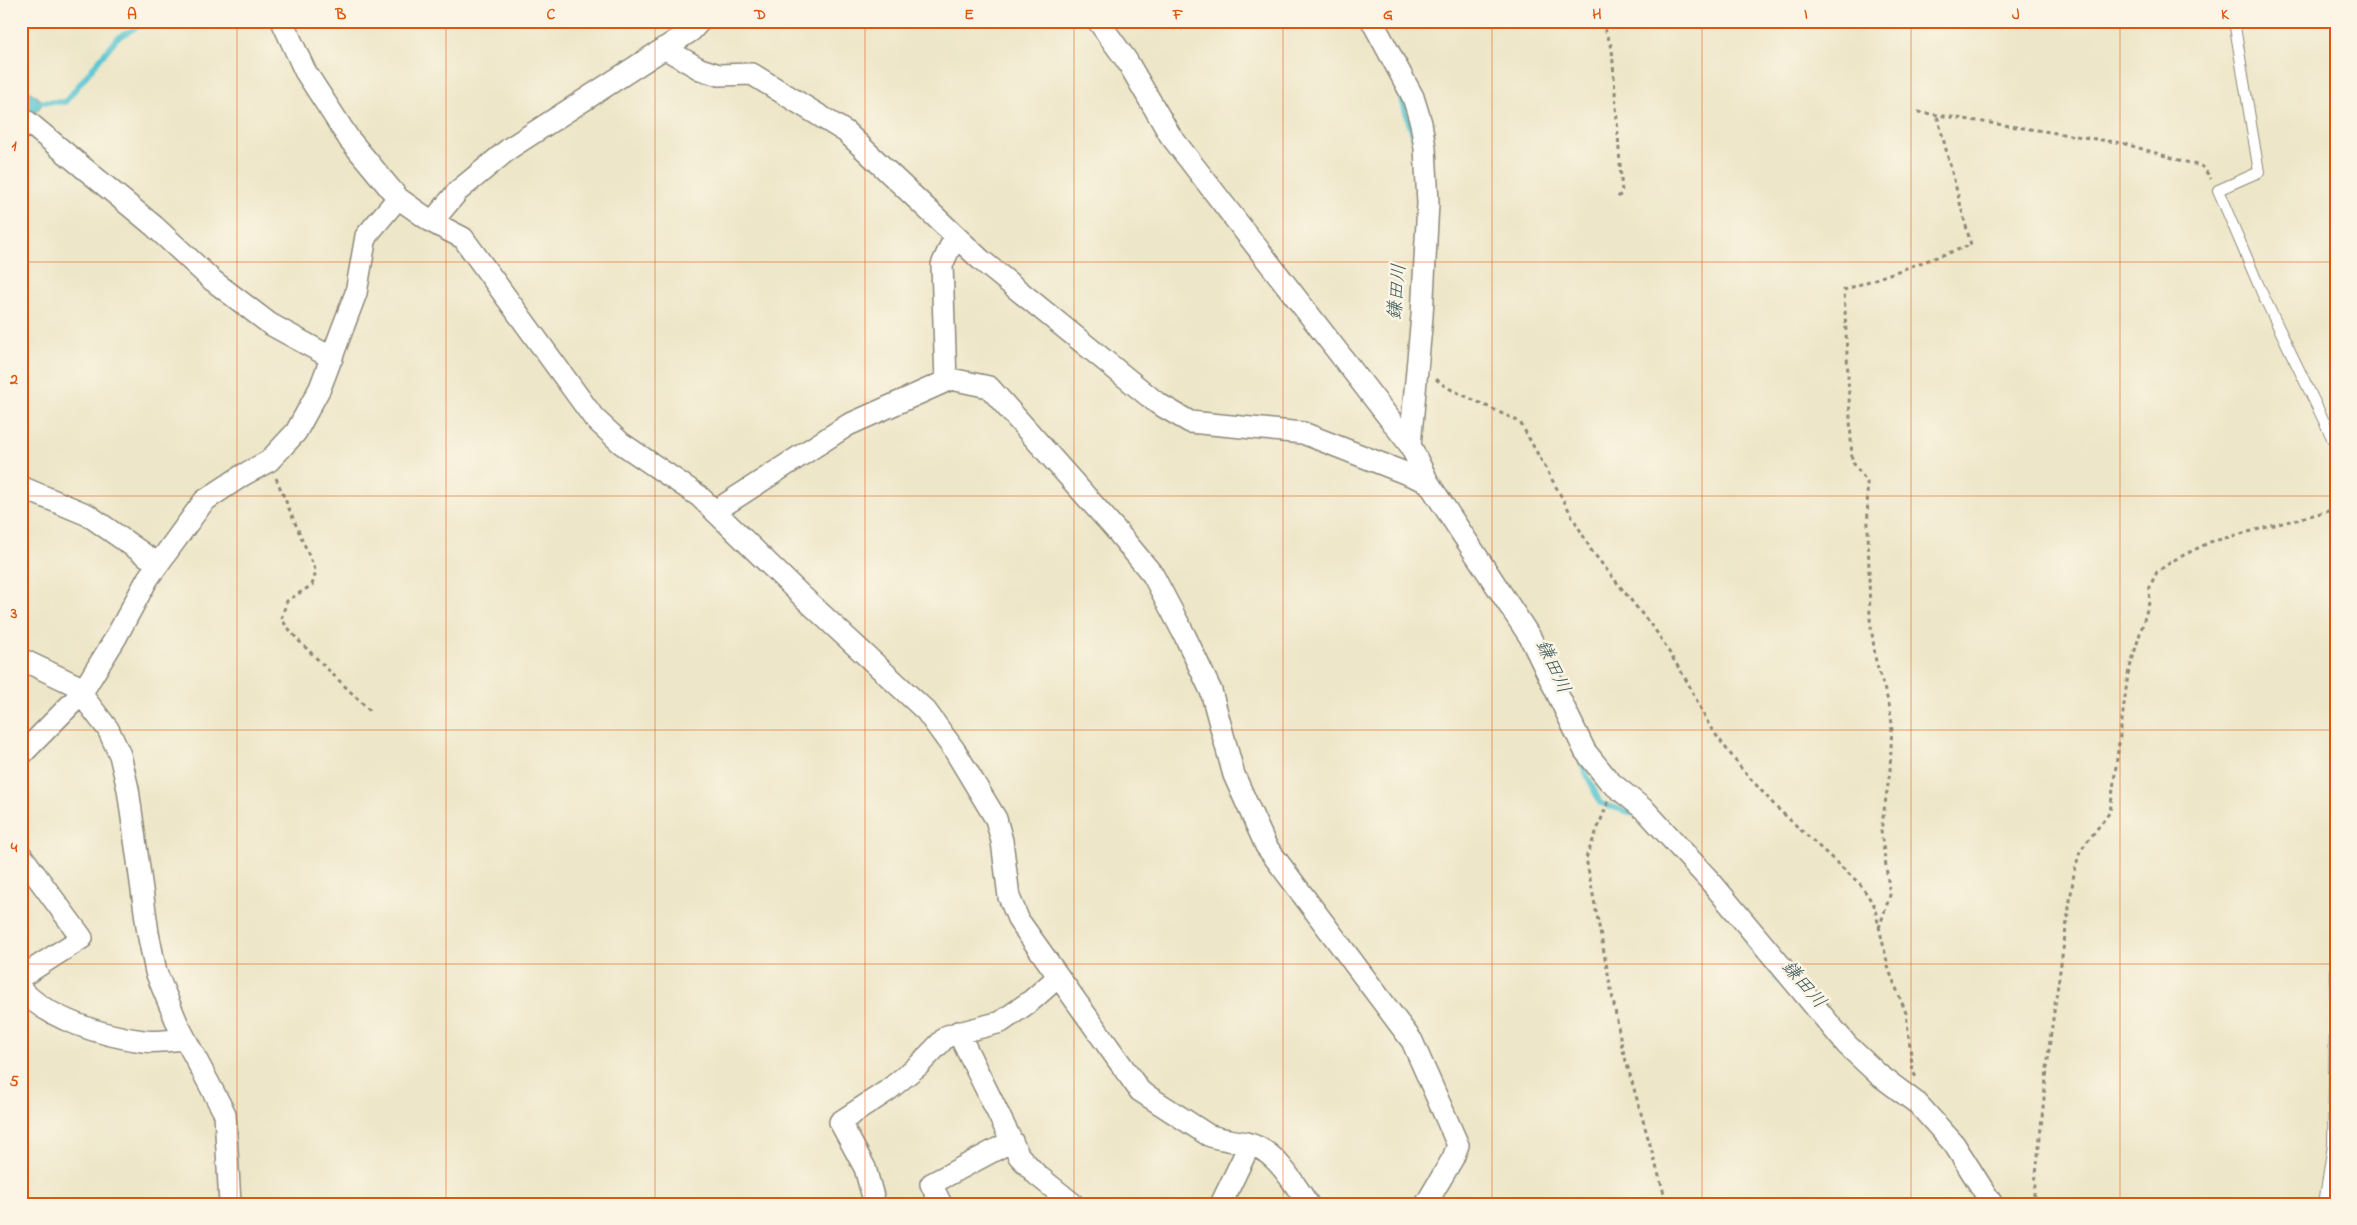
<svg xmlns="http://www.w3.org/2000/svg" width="2357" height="1225" font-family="'Indie Flower','Klee One',sans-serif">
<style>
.water{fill:#5ac6d2;stroke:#42787e}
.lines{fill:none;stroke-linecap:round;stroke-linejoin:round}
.stream{stroke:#5ac6d2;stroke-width:5.5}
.lane-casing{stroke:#8c887a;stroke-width:12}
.street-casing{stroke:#8c887a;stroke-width:24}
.path{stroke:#8c887a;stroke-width:3;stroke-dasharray:4 4;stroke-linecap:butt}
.lane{stroke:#fff;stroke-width:10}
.street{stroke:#fff;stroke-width:21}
.grid{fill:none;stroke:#df570e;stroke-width:1;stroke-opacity:0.55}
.labels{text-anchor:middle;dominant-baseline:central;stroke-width:5;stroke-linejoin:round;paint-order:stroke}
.water-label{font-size:19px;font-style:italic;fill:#395a5d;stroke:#fcf5e5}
.neatline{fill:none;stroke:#df570e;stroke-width:2}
.grid-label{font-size:16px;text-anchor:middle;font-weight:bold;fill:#df570e}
</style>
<rect width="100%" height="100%" fill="#fcf5e5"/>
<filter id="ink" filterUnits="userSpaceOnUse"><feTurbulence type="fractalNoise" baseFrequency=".02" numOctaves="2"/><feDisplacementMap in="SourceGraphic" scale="10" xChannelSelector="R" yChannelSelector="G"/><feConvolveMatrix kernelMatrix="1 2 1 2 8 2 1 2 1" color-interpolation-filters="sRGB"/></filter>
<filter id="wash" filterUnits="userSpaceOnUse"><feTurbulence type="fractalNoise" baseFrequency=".0096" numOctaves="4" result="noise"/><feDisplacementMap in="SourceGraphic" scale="20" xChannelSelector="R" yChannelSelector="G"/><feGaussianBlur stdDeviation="1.12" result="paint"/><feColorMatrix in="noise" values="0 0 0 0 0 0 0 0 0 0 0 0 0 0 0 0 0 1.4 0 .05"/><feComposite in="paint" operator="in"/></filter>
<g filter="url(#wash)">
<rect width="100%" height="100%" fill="#ede6c8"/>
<!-- water -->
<path class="water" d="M21,85L44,102L28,122L21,119Z"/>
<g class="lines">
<!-- stream -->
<path class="stream" d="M1399,90L1414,139
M44,102H65L117,38L148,21
M1579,758L1600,803L1634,814
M1747,942L1804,1010"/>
</g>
</g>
<g filter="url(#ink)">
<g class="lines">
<!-- lane casing -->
<g class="lane-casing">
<path id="lane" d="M2234,21L2259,172L2218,190L2262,293L2336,446
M2324,1204L2333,1145L2336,970"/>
</g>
<!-- street casing -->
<g class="street-casing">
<path id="street" d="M282,21L305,71L349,139L398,198L432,222L463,238L594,418L621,443L699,496L804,598L926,711L955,751L996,819L1002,841L1009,897L1019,921L1140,1091L1208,1135C1220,1140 1233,1140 1246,1143C1275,1149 1292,1181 1308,1204
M1098,21L1127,61L1170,135L1410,445
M1372,21L1413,97L1421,123L1425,148L1428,203L1422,316L1410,445L1428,482L1530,637L1585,751L1609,781L1646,811L1711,882L1847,1045L1879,1075L1918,1104L1954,1144L1992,1204
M664,48L700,69L719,75L752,74L846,132L981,260L1157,403L1190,422L1303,433L1428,482
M21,129L28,122L154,226L212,280L270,324L332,358
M432,222L458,191L510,148L691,31L700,21
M946,381L942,265L955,236
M21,487L88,515L158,564
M715,511L848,425L951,379L989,387L1115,529L1153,575L1185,636L1211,691L1234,775L1266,846L1412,1041L1458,1145L1453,1158L1426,1204
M21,659L84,689
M81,694L108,729L120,755L128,789L148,933L156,972L178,1025L225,1114L230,1204
M21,755L81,694L115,639L148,578L204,501L243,475L269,461L296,432L320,388L356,293L366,236L398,198
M21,855L82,938L21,977
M21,989C47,1019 104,1036 143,1041C156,1043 171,1040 185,1039
M958,1032L1019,1156L1037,1175L1073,1204
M875,1204L865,1168L840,1122L887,1091L919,1065L947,1036L1001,1022L1032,1000L1058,977
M941,1204L931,1184L1012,1141
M1221,1204L1250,1144"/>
</g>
<!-- path -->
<path class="path" d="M642,21L656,31
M1602,21L1612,48L1622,193L1616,199
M1918,112L2122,143L2203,167L2211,179
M1436,379L1446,387L1520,422L1591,550L1658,634L1688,683L1710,727L1741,768L1777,808L1860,884L1874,905L1889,970L1906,1013L1913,1072L1916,1077
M276,478L316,572L312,585L287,601L281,619L297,639L370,711
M1608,802L1586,858L1622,1047L1667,1204
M1879,928L1890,895L1881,831L1890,771L1892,724L1889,704L1876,662L1870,619L1867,482L1852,461L1844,290L1971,245L1937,115
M2033,1204L2050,1040L2074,873L2080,851L2110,812L2128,674L2149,603L2150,586L2157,572L2174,560L2210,542L2336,509"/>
<!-- lane -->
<use href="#lane" class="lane"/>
<!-- street -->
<use href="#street" class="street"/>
</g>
</g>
<!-- grid -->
<path class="grid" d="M237,21V1204M446,21V1204M655,21V1204M865,21V1204M1074,21V1204M1283,21V1204M1492,21V1204M1702,21V1204M1911,21V1204M2120,21V1204M21,262H2336M21,496H2336M21,730H2336M21,964H2336"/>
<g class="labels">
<!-- water labels -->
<g class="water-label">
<text transform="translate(1398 292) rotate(-85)">鎌田川</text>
<text transform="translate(1552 667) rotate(65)">鎌田川</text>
<text transform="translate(1803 985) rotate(49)">鎌田川</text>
</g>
</g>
<!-- margin -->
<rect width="2357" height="1225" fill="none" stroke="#fcf5e5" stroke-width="55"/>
<rect x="28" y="28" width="2302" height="1170" class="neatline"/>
<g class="grid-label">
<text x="132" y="19">A</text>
<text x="341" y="19">B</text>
<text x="551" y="19">C</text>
<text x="760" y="19">D</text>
<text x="969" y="19">E</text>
<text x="1178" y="19">F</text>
<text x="1388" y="19">G</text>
<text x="1597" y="19">H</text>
<text x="1806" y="19">I</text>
<text x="2016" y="19">J</text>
<text x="2225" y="19">K</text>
<text x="14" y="150">1</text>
<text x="14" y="384">2</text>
<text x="14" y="618">3</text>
<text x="14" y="852">4</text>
<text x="14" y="1086">5</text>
</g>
</svg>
